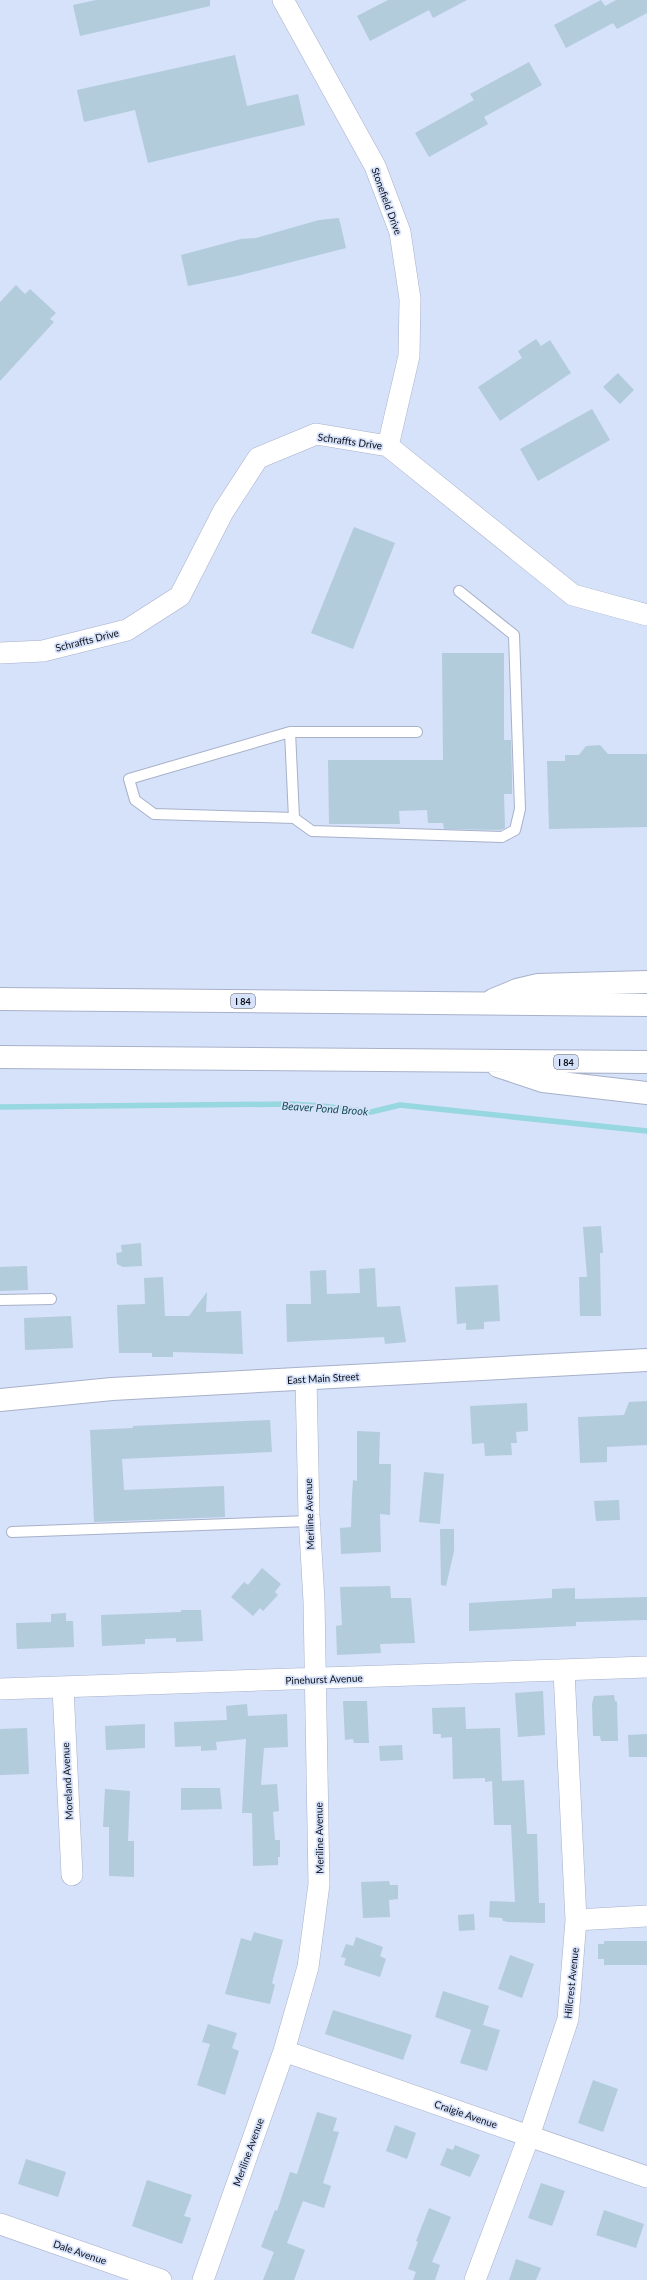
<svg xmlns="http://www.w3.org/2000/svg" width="647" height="2280" font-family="Lato,sans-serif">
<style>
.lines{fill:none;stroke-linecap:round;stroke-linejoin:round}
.stream{stroke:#97d7df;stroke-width:5.5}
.building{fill:#b2ccdc}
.service-casing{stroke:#a7b1c9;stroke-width:12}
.minor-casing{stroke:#a7b1c9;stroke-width:22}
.secondary-casing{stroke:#a7b1c9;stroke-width:24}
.motorway-casing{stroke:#a7b1c9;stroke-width:24}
.service{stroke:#fff;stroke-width:10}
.minor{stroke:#fff;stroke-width:21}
.secondary{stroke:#fff;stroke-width:22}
.motorway{stroke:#fff;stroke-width:22}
.labels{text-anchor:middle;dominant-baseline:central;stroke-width:3.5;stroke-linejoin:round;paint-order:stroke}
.shield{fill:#d6e1fa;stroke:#464d5a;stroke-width:1}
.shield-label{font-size:9px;font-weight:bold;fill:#090d15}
.street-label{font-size:10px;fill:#090d15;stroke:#d6e1fa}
.water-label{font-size:11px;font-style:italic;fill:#134c52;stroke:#d6e1fa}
</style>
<rect width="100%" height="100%" fill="#d6e1fa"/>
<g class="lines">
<!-- stream -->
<path class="stream" d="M0,1107L291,1104L322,1106L371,1112L400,1105L647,1131"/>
</g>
<!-- building -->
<path class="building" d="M96,0H210V6L80,36L73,5Z
M388,0H467L433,18L429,10L370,41L357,16Z
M601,0L605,6L616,0H647V13L617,29L613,23L566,48L554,25Z
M235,55L247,106L298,94L305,125L148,163L135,110L84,122L77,90Z
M529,62L542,85L484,117L488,124L429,157L415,133L474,100L470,94Z
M339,218L346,248L237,276L188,286L181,255L241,239L256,238L319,220Z
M16,285L25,294L30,289L56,313L50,319L54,322L0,381V302Z
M536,339L541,346L550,340L571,373L500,421L478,387L522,358L518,351Z
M618,373L634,390L620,404L603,387Z
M592,409L610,440L538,481L520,449Z
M354,527L395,543L353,649L311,633Z
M442,653H504V740H511L512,776V794H504L505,828L500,830L444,829L443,823H428L427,810L399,811L400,824H329L328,760H443Z
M600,745L608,754H647V827L549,829L547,761H565V755H579L586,746Z
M601,1226L603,1253H600L601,1316H580L579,1277H587L583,1227Z
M141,1243L142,1266L123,1267L117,1264L116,1253L122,1252L121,1245Z
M27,1266L28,1290L0,1291V1267Z
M375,1268L377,1307L400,1306L406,1342L385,1344L384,1337L287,1342L286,1304H311L310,1271L326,1270L327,1294L360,1293L359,1269Z
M163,1277L165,1316H189L207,1292L206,1312L241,1311L243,1354L173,1352V1357H152V1353H119L117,1305L145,1304L144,1278Z
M498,1285L500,1321L484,1322V1329L466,1330V1323L457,1324L455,1287Z
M71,1316L73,1348L25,1350L24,1318Z
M647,1401V1445L607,1447V1462L580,1463L578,1417L624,1415L629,1402Z
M527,1403L528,1431L516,1432L517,1443H511L512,1455L485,1456L484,1443L472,1444L470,1406Z
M270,1420L272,1452L122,1459L124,1490L224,1486L225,1517L94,1522L90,1430L133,1428V1426Z
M357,1431L380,1432L379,1464H391L390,1515L380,1514L381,1552L341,1554L340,1528L351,1527L352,1495L353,1480L357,1481Z
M424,1472L444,1474L440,1524L419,1522Z
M619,1500L620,1520L596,1521L594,1501Z
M440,1529H454V1551L446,1586L441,1585Z
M262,1568L281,1584L275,1592L278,1595L263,1611L260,1608L253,1616L231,1597L244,1582L248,1585Z
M390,1586L391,1598H411L415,1643L380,1644L381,1653L337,1655L336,1626L342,1625L340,1587Z
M575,1588V1599L647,1597V1620L576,1622V1626L469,1631V1603L552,1598V1589Z
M181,1610H201L203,1641L176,1642V1638L145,1639V1644L102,1646L101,1615L181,1612Z
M66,1613V1621H73L74,1647L17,1649L16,1623L51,1622V1614Z
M543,1691L545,1735L518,1737L515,1693Z
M614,1695L615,1701L617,1702L618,1741H601L600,1736H593L592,1704L594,1696Z
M343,1701H367L369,1743H354L353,1739L345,1740Z
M247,1704L248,1716L287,1714L288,1747L264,1748L261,1785L277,1784L279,1811L273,1812L275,1840H280V1857H278V1865L253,1866L252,1813H242L246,1739L216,1742L217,1750L201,1751V1746L175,1747L174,1722L227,1720L226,1706Z
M465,1707L466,1729L500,1728L502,1781L524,1780L527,1834H537L539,1903H545V1923L508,1922L503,1921L502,1918L489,1917L490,1901L515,1902L511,1825H494L492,1781L485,1782V1778L453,1779L452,1737L441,1738V1734H433L432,1708Z
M145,1724V1748L106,1750L105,1726Z
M27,1728L29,1774L0,1775V1729Z
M647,1734V1757H629L628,1735Z
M402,1745L403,1760L380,1761L379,1746Z
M181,1788H220L222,1809L181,1810Z
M105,1789L130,1791L128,1841H134V1877L109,1876V1827H103Z
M389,1881L390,1885H398V1899L389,1900L390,1917L363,1918L361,1882Z
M474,1914L475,1930L459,1931L458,1915Z
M254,1932L283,1940L272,1983L275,1985L270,2004L225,1994L241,1938L251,1941Z
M356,1937L383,1947L380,1956L386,1959L380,1977L344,1965L346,1958L341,1957L346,1944L353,1946Z
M604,1941H647V1965H604V1959H598V1944H604Z
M510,1955L534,1964L522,1998L498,1989Z
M443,1991L489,2006L483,2025L500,2030L487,2071L460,2063L471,2030L435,2017Z
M333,2010L412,2035L403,2060L325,2034Z
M208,2024L237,2033L232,2048L239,2051L225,2095L197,2085L210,2044L202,2042Z
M593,2080L618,2089L603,2132L578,2123Z
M317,2112L337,2118L333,2131L339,2132L323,2183L331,2186L324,2208L303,2201L287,2243L305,2250L294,2280H263L274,2252L261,2247L275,2210L277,2211L290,2172L297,2174Z
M395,2125L416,2133L407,2159L386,2151Z
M455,2145L480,2155L470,2177L440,2165L447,2148L453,2150Z
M26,2159L66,2172L58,2197L18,2184Z
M147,2180L192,2195L184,2216L191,2218L182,2244L132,2226Z
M541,2183L565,2191L552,2226L528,2218Z
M429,2208L451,2217L432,2262L440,2265L435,2280H413L416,2272L408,2269L418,2242L416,2241Z
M604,2210L644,2224L636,2248L596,2235Z
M516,2259L541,2268L536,2280H509Z"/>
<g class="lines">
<!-- service casing -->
<g class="service-casing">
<path id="service" d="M290,732L129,779L135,800L154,814L294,818L290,732H417
M294,818L312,831L502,837L515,830L520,809L514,635L459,591
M0,1300L51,1299
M12,1532L309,1521"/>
</g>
<!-- minor casing -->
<g class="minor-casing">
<path id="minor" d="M283,0L375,166L400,232L410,299L409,356L388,446
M0,653L43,651L127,630L180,596L223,512L258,458L316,434L388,446L573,595L647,615
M63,1688L72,1875
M0,1689L647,1667
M576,1920L647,1916
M284,2051L647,2177
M0,2224L161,2280
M203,2280L284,2051L308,1967L319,1884L314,1601L309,1515L306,1379
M475,2280L529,2136L568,2019L576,1920L564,1671"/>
</g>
<!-- secondary casing -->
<g class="secondary-casing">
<path id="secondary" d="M0,1400L112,1389L647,1360"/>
</g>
<!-- motorway casing -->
<g class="motorway-casing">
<path id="motorway" d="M0,999L647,1005
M493,1000L517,990L538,985L647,982
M0,1057L647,1062
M498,1066L543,1081L647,1093"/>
</g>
<!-- service -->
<use href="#service" class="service"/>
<!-- minor -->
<use href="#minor" class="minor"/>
<!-- secondary -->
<use href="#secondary" class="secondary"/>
<!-- motorway -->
<use href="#motorway" class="motorway"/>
</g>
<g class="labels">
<!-- shield labels -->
<g class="shield">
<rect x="231" y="994" width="24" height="14" rx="3"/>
<rect x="554" y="1055" width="24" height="14" rx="3"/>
</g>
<g class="shield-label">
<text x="243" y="1001">I 84</text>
<text x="566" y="1062">I 84</text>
</g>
<!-- street labels -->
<g class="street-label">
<text transform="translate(387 201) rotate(70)">Stonefield Drive</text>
<text transform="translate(350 441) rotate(8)">Schraffts Drive</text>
<text transform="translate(87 640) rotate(-14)">Schraffts Drive</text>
<text transform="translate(323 1378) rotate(-3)">East Main Street</text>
<text transform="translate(309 1514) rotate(-92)">Meriline Avenue</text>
<text transform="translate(324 1679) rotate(-2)">Pinehurst Avenue</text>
<text transform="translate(67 1781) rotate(-93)">Moreland Avenue</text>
<text transform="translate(319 1838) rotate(-91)">Meriline Avenue</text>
<text transform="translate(571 1983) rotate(-84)">Hillcrest Avenue</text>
<text transform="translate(466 2114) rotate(19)">Craigie Avenue</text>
<text transform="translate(248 2152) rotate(-70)">Meriline Avenue</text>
<text transform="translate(80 2252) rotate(19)">Dale Avenue</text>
</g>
<!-- water labels -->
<g class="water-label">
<text transform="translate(325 1108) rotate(4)">Beaver Pond Brook</text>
</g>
</g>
</svg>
